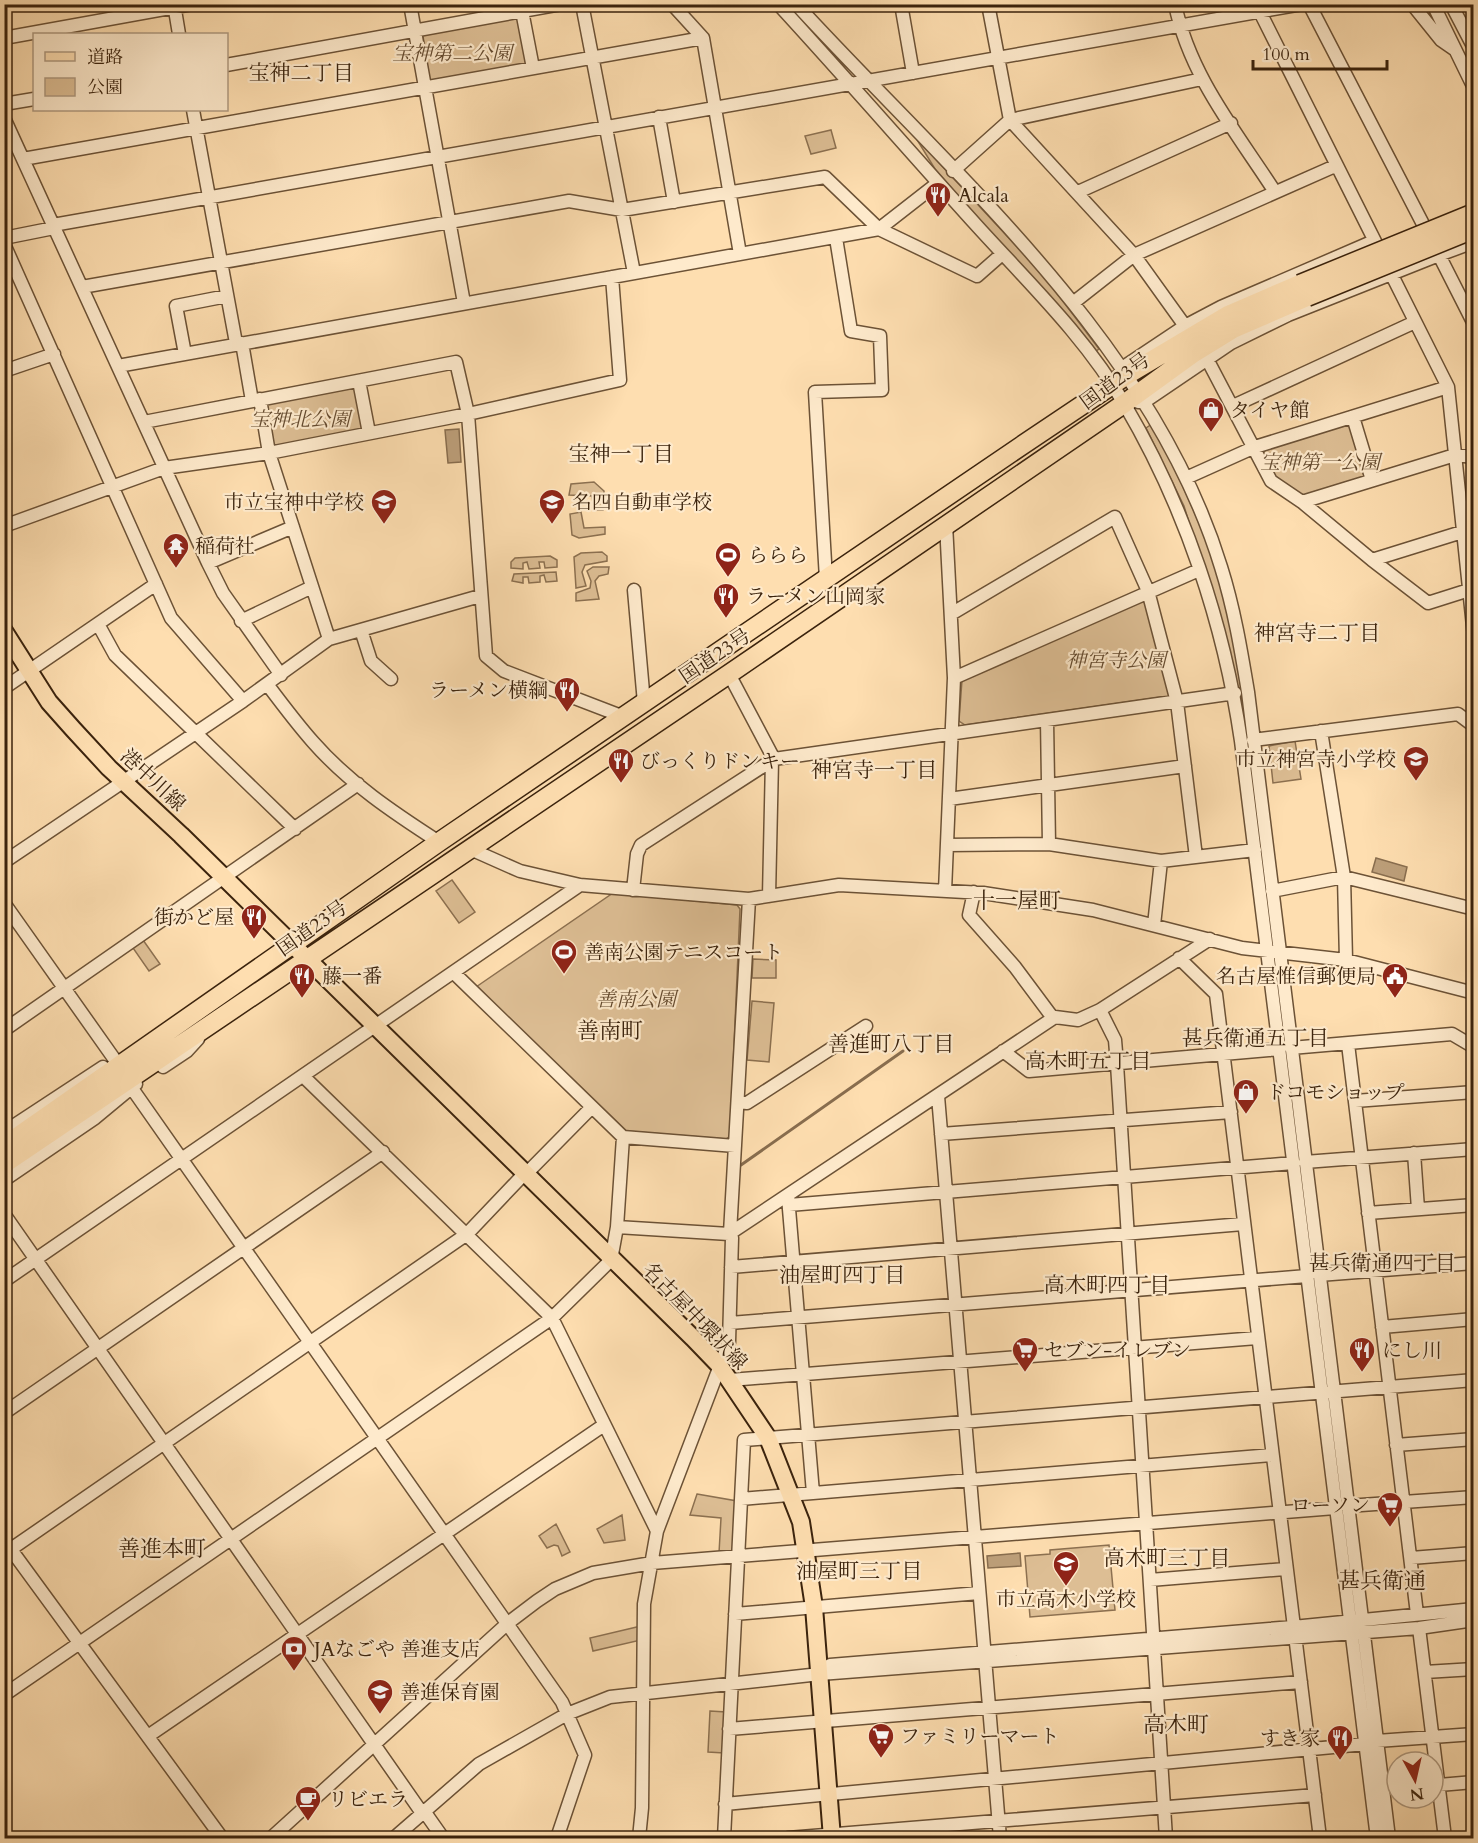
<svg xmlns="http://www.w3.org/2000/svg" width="1478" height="1843" font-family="Cardo,'Noto Serif JP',serif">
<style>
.green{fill:#ddbe94;stroke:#8c7050;stroke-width:1.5}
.water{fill:#bc9e79;stroke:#886d4e;stroke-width:1.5}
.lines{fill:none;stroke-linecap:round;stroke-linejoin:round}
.stream{stroke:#886d4e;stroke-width:3}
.minor-casing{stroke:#6c5236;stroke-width:15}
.major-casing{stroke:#3b230d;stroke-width:20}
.highway-casing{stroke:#3b230d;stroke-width:21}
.minor{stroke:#feeacc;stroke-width:12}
.major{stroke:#fedeb0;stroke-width:16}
.highway{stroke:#fedeb0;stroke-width:18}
.highway-bridge-casing{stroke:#3b230d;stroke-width:21;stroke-linecap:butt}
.highway-bridge{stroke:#fedeb0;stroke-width:18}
.labels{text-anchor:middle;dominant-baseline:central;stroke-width:4.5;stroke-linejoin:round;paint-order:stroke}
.park-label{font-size:20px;font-style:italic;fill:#644a2f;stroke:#feeacc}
.poi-label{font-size:20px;fill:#3b230d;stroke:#feeacc;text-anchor:start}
.street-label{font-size:20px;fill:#3b230d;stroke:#feeacc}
.neighbourhood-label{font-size:21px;fill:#3b230d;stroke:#feeacc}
.quarter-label{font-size:22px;fill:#3b230d;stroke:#feeacc}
</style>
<rect width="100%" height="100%" fill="#fedeb0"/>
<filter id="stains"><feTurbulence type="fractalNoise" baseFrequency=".00333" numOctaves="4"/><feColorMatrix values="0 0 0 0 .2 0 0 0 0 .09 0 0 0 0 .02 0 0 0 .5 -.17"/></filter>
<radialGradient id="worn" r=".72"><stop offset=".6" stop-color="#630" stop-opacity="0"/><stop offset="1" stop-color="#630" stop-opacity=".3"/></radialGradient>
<!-- green -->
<path class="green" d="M517,17L529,62L526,65L433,82L429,78L423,36L425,33Z
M831,130L836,148L811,154L805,136Z
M916,138L1044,276L1099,349L1093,353L935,169Z
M356,386L362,431L277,447L272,444L265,406L267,402Z
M1152,424C1188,494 1222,566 1236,644C1250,718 1255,795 1264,870H1262L1223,633L1184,506L1146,428Z
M1348,424H1351L1365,477L1302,497L1274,475L1263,454L1265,450Z
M594,482L604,491L603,510H594L592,496L569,495L571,484Z
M581,512L584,528L605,527V534L579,538L572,535L570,514Z
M602,552L607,556V561L585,565L582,572L586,586L576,588L574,557L581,553Z
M550,556L557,560V567L545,568L544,562H539L540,568L529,569L527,562L523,563V569L511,568V562L515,558Z
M593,567H609L608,574L599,576L595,581L599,599L576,601V593L590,588L591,581L587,571Z
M556,572L557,581L546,582L544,575L540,576V582L529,583L528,577H523V583L512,581L514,574Z
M1144,599L1170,694L1168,696L965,725L959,721L962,680Z
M1295,741L1301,779L1273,783L1269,746Z
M452,880L475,912L459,923L436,891Z
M613,893L737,905L740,909L730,1136L726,1139L626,1131L476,987Z
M143,940L160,964L149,971L133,948Z
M753,959L776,960V978H752Z
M752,1001L774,1003L769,1062L747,1060Z
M697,1494L737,1501L735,1549L732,1552L719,1553L721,1518L690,1515Z
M622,1515L625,1540L604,1543L597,1529Z
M556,1524L570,1552L562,1556L558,1546L554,1545L547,1548L539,1536Z
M1109,1545L1115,1610L1030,1617L1025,1556L1050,1554V1550Z
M641,1626V1640L593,1651L590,1638Z
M710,1711L726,1712L724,1753L708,1752Z"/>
<!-- water -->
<path class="water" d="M459,429L461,462L448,463L445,430Z
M1376,858L1407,867L1404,881L1372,872Z
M1020,1553L1021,1566L988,1568L987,1556Z"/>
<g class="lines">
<!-- stream -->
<path class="stream" d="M664,4L688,30
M741,1165L903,1051"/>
<!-- minor casing -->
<g class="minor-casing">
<path id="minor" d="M174,4L179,34
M410,4L464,303
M582,4L634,273
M672,4L703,38L740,254
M778,4C846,78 911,153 978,227C1029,283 1087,339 1125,405C1185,507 1224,624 1241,741L1377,1838
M796,4C951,173 1152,341 1221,567C1234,608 1241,650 1248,692L1389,1838
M901,4L913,73
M988,4L1010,120L1134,255L1185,326
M1175,4C1189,75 1237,133 1275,192
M1309,4L1439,255L1474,242
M1412,4L1441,40L1454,49
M1433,4L1474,88
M1451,4L1474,48
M522,11L533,68
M1260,12L1448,387L1474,636
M4,38L192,4
M226,65L561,4
M4,104L34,99
M193,110L236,343
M659,117L674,202
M4,118L208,563L223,593L281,675
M23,159L703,38
M953,171L1010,120L1202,79
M1078,192L1231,123
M53,225L1302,4
M4,238L54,228
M4,244L171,618L243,701
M82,287L569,201L622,210L825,177L879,229L977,276L1002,254
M1073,303L1134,255L1335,166
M242,343L252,401
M185,354L176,306L227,296
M1206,357L1271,481L1302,502L1372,560L1462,532
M118,366L879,229L938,183
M4,371L54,354
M1119,374L1122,368L1185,326L1221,307L1374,241
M359,381L369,433
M260,399L269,453L329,639
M1138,402H1144L1231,343L1288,315L1439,255L1474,324
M1233,406L1415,322
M1353,417L1372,480
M144,422L456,362L468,414L486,656L504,671L624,717
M1186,478L1255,447L1448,387
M1302,502L1455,455L1474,457
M4,526L164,468L269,453L468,414L620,380L612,277
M1372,560L1428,603L1469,590
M208,563L293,527
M826,579L815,392L882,390L880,336L851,331L836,238
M634,590L644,703
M951,614L1115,517L1148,591L1177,702L1196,857
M241,621L312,587
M98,624L115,655L295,829
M361,630L371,661L391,679
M729,674L774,759
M954,678L1199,570
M267,684C282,704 297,724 313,742C349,783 394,813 439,842
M4,688L156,584
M1047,720L1049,844
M1321,731L1344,877L1346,960
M1253,740L1458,714L1474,726
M949,799L1185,766
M947,845L1049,844L1161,861L1255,850
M468,848L520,871L580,885L749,899L839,885L983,893L1093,910L1242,948L1346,960L1474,993
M4,862L243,701L329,639L480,596
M633,890L637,854L641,845L774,759L1235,693
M945,891L954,678L946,524
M1272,891L1344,877L1474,909
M974,892L969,915L1015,967L1053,1018
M769,896L772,760
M4,903L115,1060
M1154,925L1161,861
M1179,958L1216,994L1320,1838
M454,973L623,1137L735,1146
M1100,1010L1115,1040L1117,1064L1166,1838
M4,1030L358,784
M1348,1044L1417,1614
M1291,1048L1452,1034L1474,1047
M1003,1051L1029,1071L1279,1049
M163,1067L187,1051L198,1039
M303,1076L552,1318L657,1531
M131,1087L562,1702L585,1755L557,1838
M938,1096L1000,1838
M1355,1101L1474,1092
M738,1102L747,1103L866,1026
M4,1132L103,1067
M941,1134L1231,1112
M1414,1153L1418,1209
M1305,1162L1474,1149
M525,1175L592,1107
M4,1180L95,1118L136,1084
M788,1197L813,1493
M789,1205L1293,1163
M1368,1213L1474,1205
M4,1214L422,1813
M617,1227L729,1234L1055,1017L1078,1020L1100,1010L1210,939
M731,1267L1243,1224
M1319,1275L1474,1263
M4,1281L580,885
M730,1323L1307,1276
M1382,1327L1474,1319
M730,1380L1257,1338
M4,1413L383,1152
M1396,1445L1474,1439
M741,1499L1272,1455
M1347,1506L1474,1497
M4,1540L222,1838
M11,1549L467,1234L524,1174
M1411,1558L1474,1553
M1150,1580L1285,1569
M735,1614L979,1593
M1419,1628L1445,1838
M1425,1672L1474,1669
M820,1674L830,1665L1293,1627L1474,1609
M4,1695L552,1318L611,1260L617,1227L623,1137
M729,1729L1301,1682
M148,1736L604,1425
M1377,1741L1474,1734
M1439,1785L1474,1782
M725,1804L1365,1744
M424,1811L443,1838
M271,1838L508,1623L537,1601L555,1589L593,1573L652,1563L1335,1508
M394,1838L479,1764L567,1714L610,1697L820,1674L1419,1628L1474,1620
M639,1838L642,1808L644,1604L657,1531L729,1342L732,1238L730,1233L749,899
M724,1838L744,1440L1474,1380
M788,1838L1315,1795"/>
</g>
<!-- major casing -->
<g class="major-casing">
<path id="major" d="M4,631L49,702L73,729L109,768L181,835L693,1338L719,1365L768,1438L801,1522L814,1607L832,1838"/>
</g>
<!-- highway casing -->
<g class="highway-casing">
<path id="highway" d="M4,1146L439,842L1024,444L1127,375L1228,315L1300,284
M4,1164L729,674L1125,403L1194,353L1233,329L1307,297"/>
</g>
<!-- minor -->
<use href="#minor" class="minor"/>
<!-- major -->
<use href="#major" class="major"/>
<!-- highway -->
<use href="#highway" class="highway"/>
<!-- highway-bridge casing -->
<g class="highway-bridge-casing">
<path id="highway-bridge" d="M1300,284L1474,213
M1307,297L1474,229"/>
</g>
<!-- highway-bridge -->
<use href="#highway-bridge" class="highway-bridge"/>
</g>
<!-- icons -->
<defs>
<g id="restaurant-pin" transform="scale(1.35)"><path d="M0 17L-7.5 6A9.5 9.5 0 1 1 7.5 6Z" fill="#8f2418" stroke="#feeacc"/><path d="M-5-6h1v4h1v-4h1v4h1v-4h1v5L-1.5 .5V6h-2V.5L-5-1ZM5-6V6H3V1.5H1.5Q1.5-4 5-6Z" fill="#fff"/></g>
<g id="shop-pin" transform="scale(1.35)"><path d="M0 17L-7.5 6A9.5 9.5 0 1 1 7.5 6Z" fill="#8f2418" stroke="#feeacc"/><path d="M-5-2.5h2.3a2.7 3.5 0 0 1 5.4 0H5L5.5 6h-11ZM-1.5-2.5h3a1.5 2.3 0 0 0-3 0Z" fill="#fff"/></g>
<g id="school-pin" transform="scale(1.35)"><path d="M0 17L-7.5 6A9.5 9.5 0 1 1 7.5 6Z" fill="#8f2418" stroke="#feeacc"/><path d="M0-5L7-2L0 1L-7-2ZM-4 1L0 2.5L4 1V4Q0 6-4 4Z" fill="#fff"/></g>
<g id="university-pin" transform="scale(1.35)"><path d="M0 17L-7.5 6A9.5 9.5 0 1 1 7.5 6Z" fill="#8f2418" stroke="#feeacc"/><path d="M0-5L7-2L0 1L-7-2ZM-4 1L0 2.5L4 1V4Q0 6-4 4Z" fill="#fff"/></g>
<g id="temple-pin" transform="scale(1.35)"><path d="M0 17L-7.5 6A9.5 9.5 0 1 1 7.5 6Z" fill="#8f2418" stroke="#feeacc"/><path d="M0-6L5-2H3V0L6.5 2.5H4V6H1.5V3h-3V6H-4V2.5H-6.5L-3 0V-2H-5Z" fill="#fff"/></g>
<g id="stadium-pin" transform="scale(1.35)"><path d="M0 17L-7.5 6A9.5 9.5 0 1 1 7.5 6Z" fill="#8f2418" stroke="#feeacc"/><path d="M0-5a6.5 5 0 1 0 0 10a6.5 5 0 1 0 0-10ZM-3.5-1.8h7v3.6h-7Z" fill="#fff"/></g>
<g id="civic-pin" transform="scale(1.35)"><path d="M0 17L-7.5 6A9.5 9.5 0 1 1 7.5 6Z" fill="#8f2418" stroke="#feeacc"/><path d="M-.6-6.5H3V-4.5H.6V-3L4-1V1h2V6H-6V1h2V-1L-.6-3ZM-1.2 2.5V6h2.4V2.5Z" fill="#fff"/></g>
<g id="supermarket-pin" transform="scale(1.35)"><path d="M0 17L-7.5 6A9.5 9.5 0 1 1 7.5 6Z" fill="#8f2418" stroke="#feeacc"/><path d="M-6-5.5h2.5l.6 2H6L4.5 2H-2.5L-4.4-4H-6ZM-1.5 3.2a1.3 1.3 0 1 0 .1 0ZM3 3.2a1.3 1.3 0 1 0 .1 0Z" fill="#fff"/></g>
<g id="bank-pin" transform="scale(1.35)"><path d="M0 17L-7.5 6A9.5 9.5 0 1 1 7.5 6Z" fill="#8f2418" stroke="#feeacc"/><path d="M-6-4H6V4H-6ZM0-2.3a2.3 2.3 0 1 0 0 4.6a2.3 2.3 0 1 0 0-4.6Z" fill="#fff"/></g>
<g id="cafe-pin" transform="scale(1.35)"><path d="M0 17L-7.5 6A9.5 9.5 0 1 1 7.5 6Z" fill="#8f2418" stroke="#feeacc"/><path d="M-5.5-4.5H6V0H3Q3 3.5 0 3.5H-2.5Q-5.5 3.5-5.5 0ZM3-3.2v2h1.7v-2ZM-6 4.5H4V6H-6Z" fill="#fff"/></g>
</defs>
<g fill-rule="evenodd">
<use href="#restaurant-pin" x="938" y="195"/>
<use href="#shop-pin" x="1211" y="410"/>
<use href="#school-pin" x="384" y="502"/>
<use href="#university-pin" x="552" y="502"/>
<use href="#temple-pin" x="176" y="546"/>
<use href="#stadium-pin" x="728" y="555"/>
<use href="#restaurant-pin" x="726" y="596"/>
<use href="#restaurant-pin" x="567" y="690"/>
<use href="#school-pin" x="1416" y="759"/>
<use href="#restaurant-pin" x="621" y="761"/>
<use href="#restaurant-pin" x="254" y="917"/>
<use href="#stadium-pin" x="564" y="952"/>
<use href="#restaurant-pin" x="302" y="976"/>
<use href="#civic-pin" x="1395" y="976"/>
<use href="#shop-pin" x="1246" y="1092"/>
<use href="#supermarket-pin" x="1025" y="1350"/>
<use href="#restaurant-pin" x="1362" y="1350"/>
<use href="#supermarket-pin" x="1390" y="1505"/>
<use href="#school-pin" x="1066" y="1564"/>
<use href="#bank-pin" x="294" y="1649"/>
<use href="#school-pin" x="380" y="1692"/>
<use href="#supermarket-pin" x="881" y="1736"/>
<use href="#restaurant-pin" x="1340" y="1738"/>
<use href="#cafe-pin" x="308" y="1799"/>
</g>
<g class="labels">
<!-- park labels -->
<g class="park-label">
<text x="452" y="53">宝神第二公園</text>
<text x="300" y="419">宝神北公園</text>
<text x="1320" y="462">宝神第一公園</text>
<text x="1116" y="660">神宮寺公園</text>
<text x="636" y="999">善南公園</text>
</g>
<!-- poi labels -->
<g class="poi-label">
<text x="958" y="195">Alcala</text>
<text x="1230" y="410">タイヤ館</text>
<text x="364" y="502" text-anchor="end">市立宝神中学校</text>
<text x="572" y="502">名四自動車学校</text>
<text x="195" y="546">稲荷社</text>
<text x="748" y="555">ららら</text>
<text x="746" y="596">ラーメン山岡家</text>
<text x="548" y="690" text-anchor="end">ラーメン横綱</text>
<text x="1396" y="759" text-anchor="end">市立神宮寺小学校</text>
<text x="640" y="761">びっくりドンキー</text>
<text x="234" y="917" text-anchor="end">街かど屋</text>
<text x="584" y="952">善南公園テニスコート</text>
<text x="322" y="976">藤一番</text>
<text x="1376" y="976" text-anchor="end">名古屋惟信郵便局</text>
<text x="1266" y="1092">ドコモショップ</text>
<text x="1044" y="1350">セブン-イレブン</text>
<text x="1382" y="1350">にし川</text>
<text x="1370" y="1505" text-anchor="end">ローソン</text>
<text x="1066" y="1599" text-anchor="middle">市立高木小学校</text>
<text x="314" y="1649">JAなごや 善進支店</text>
<text x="400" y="1692">善進保育園</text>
<text x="900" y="1736">ファミリーマート</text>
<text x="1320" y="1738" text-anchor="end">すき家</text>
<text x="328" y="1799">リビエラ</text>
</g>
<!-- street labels -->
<g class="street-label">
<text transform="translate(1115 381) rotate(-36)">国道23号</text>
<text transform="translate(715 656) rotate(-34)">国道23号</text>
<text transform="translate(153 780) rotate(43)">港中川線</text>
<text transform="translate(312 928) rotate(-35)">国道23号</text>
<text transform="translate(695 1316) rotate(46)">名古屋中環状線</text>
</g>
<!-- neighbourhood labels -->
<g class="neighbourhood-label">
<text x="301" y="73">宝神二丁目</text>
<text x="621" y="454">宝神一丁目</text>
<text x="1317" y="633">神宮寺二丁目</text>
<text x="874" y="770">神宮寺一丁目</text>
<text x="1255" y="1038">甚兵衛通五丁目</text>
<text x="891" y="1044">善進町八丁目</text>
<text x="1088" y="1061">高木町五丁目</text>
<text x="1382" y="1263">甚兵衛通四丁目</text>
<text x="842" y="1275">油屋町四丁目</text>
<text x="1107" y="1285">高木町四丁目</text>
<text x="1167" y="1558">高木町三丁目</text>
<text x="859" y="1571">油屋町三丁目</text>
</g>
<!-- quarter labels -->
<g class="quarter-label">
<text x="1017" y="901">十一屋町</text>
<text x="610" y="1031">善南町</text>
<text x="162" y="1549">善進本町</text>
<text x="1382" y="1581">甚兵衛通</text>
<text x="1176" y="1725">高木町</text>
</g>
</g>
<!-- margin -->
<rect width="1478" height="1843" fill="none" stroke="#fedeb0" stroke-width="24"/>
<rect x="6" y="6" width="1466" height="1831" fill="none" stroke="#3b230d" stroke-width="3"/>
<rect x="12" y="12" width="1454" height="1819" fill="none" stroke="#3b230d" stroke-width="1.5"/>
<!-- legend -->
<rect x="33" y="33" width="195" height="78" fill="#feeacc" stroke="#b09a80" stroke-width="1.5"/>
<rect x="45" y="52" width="30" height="9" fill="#fedeb0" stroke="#b09a80" stroke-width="1.5"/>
<text x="87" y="63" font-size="18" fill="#3b230d">道路</text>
<rect x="45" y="78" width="30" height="18" fill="#ddbe94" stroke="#b09a80" stroke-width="1.5"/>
<text x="87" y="93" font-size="18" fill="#3b230d">公園</text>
<!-- north arrow -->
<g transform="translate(1415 1780) rotate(172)"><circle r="28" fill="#feeacc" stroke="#b09a80" stroke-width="1.5"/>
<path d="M0-4.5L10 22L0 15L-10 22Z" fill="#8f2418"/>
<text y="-9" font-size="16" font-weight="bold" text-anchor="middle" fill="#3b230d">N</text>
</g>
<!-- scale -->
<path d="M1253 60v9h134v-9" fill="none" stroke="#3b230d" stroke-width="3"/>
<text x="1262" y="60" font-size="18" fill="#3b230d" stroke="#feeacc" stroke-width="4.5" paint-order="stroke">100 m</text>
<rect width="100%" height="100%" filter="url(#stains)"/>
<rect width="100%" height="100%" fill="url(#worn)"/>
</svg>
